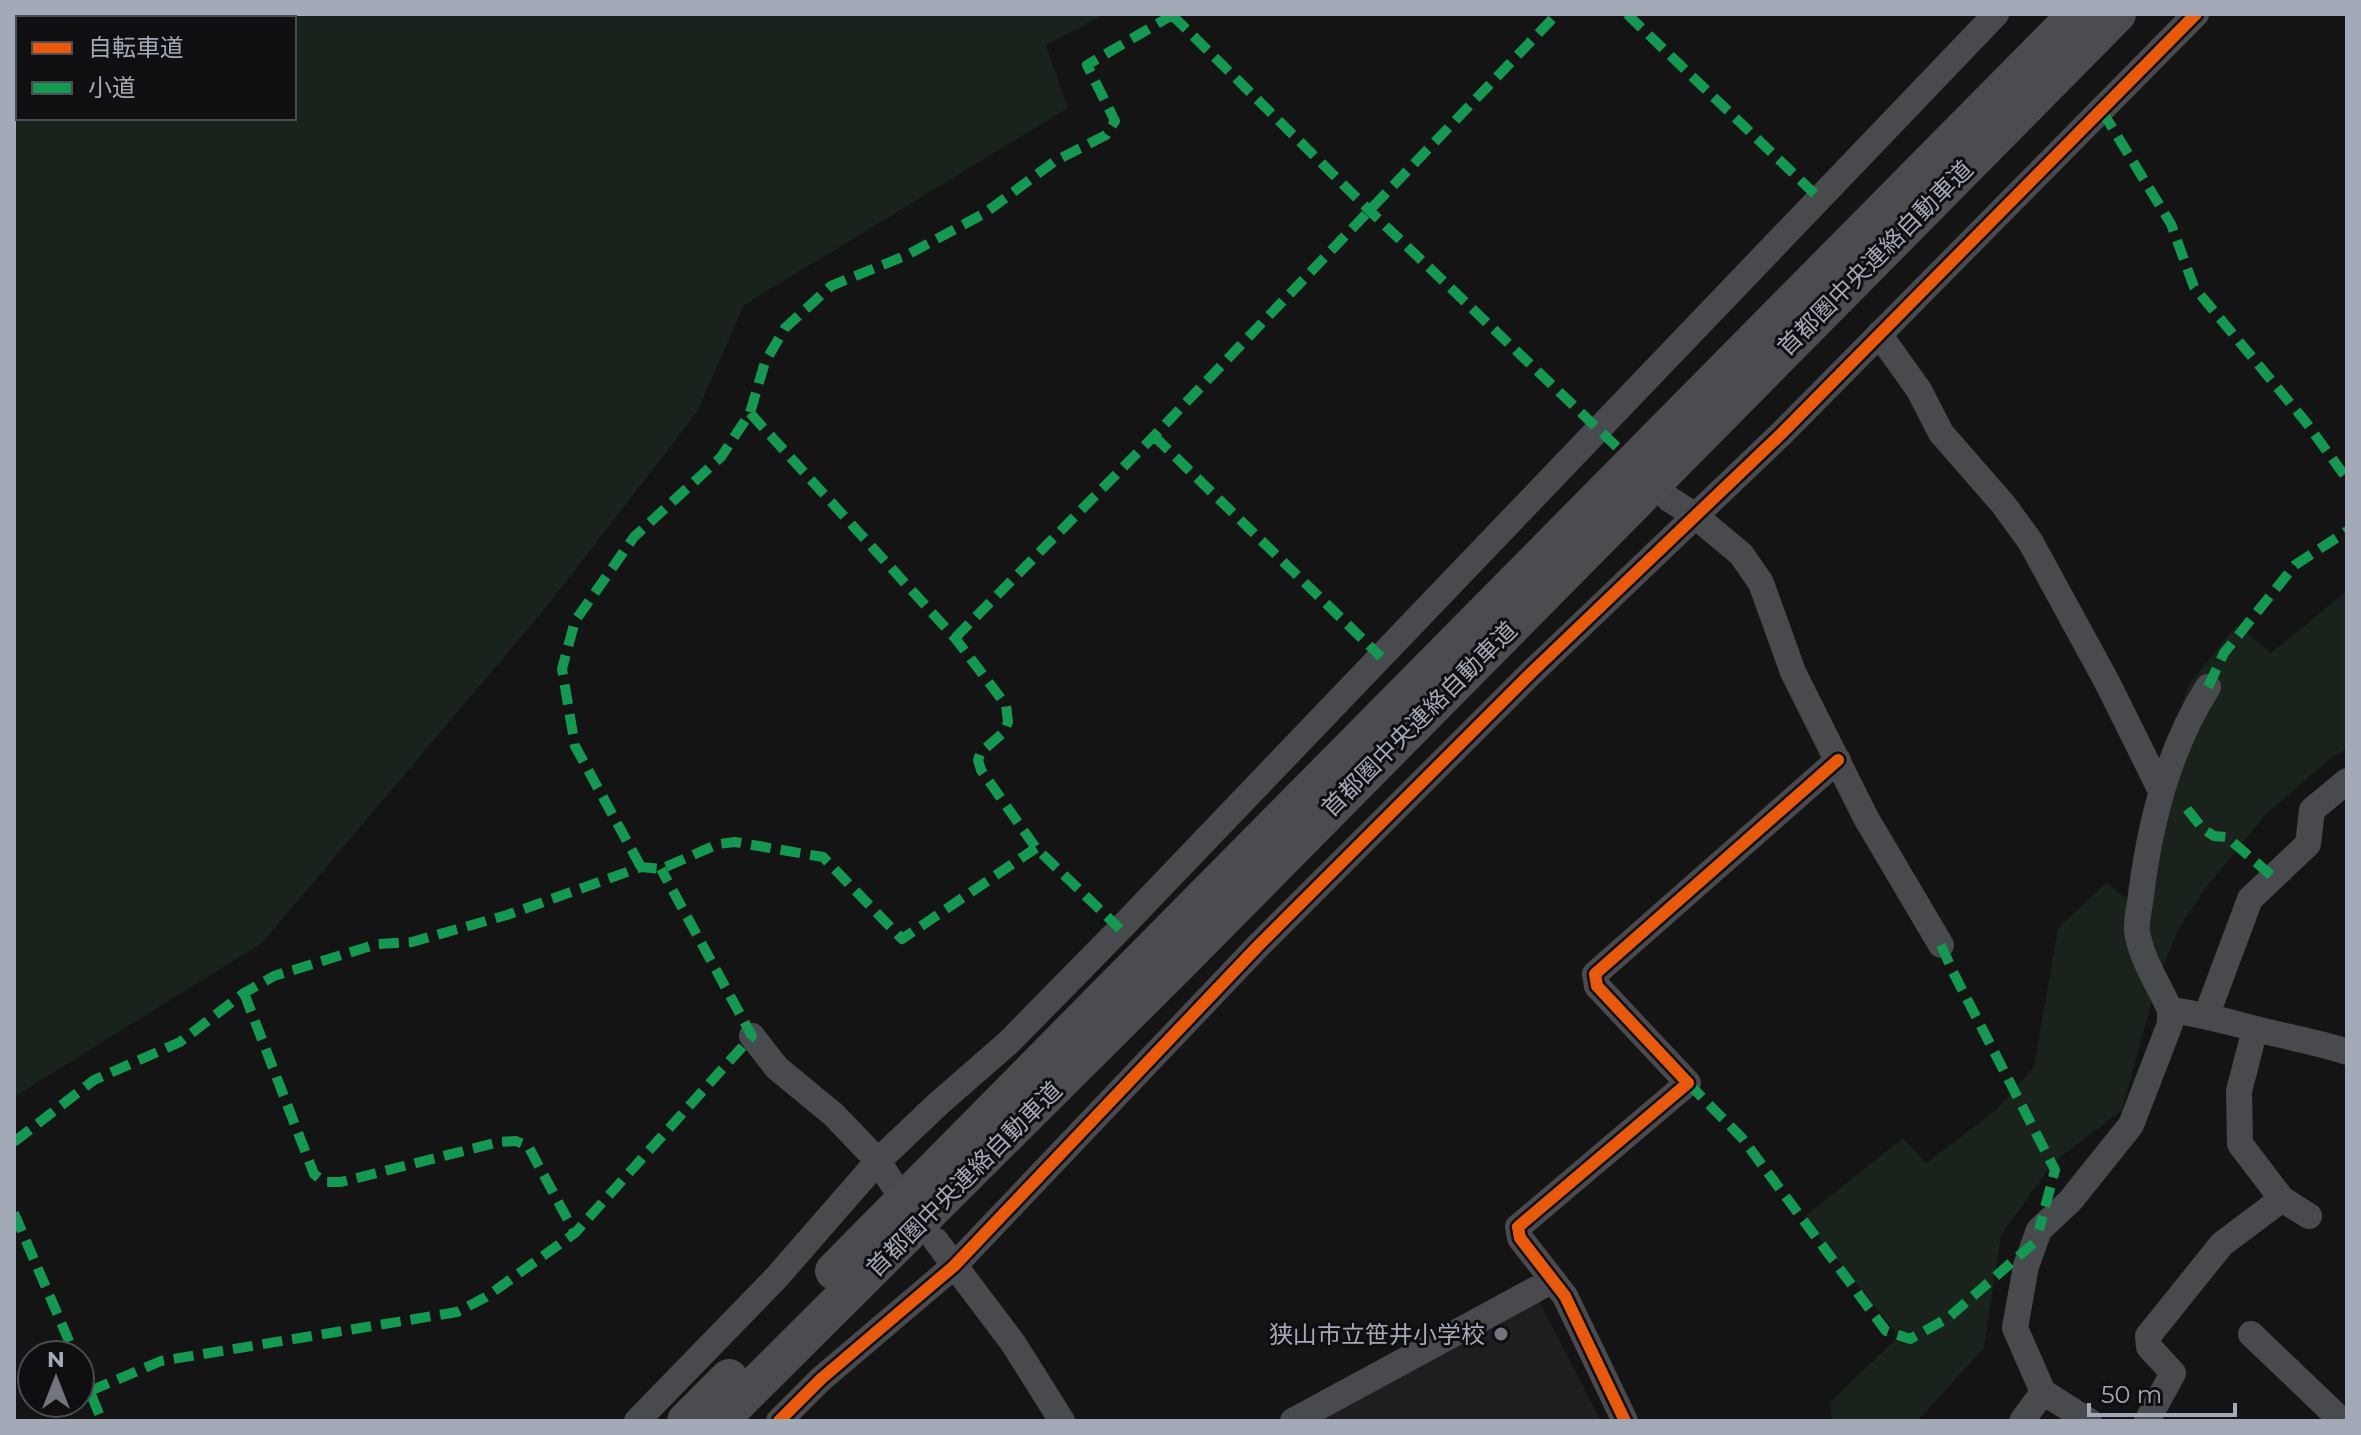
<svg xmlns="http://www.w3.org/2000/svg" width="2361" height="1435" font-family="Montserrat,'Noto Sans JP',sans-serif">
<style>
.built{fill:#1e1e21}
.green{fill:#1a221c;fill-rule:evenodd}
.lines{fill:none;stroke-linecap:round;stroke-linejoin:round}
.minor{stroke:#484a4d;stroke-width:26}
.highway{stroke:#4b4b50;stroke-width:38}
.quiet{stroke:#139951;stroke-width:10;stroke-dasharray:20 10;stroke-linecap:butt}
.cycleway-casing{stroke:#0f0e10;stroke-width:17}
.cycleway{stroke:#e8590c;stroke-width:12}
.poi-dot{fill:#72757e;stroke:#0f0e10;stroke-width:3}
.labels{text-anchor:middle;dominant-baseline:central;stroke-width:6;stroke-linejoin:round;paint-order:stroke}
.street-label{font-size:24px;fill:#a4a9b7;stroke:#0f0e10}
.poi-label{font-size:24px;fill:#a4a9b7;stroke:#0f0e10;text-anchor:end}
</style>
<rect width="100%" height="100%" fill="#141414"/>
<!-- built -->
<path class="built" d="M1530,1283L1601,1421H1301Z"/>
<!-- green -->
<path class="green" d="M14,14H1105L1046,45L1068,108L744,305L697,412L548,605L262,943L14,1097ZM18,18H294V118H18Z
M2347,591V749L2331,758L2266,814L2204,890L2179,928L2158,978L2122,1110L2053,1163L2001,1235L1984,1348L1917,1421H1832L1830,1402L1899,1336L1803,1218L1903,1138L1926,1163L1996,1110L2034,1067L2058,928L2106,883L2145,913L2150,796L2189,684L2237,625L2271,653Z"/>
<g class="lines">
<!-- minor -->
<path class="minor" d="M1879,334L1919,390L1941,433L2003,504L2030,541L2107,682L2161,791
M1669,499L1694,515L1741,554L1761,583L1793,672L1866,818L1941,945
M2208,687C2169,748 2150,822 2141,895C2140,906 2136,920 2137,931C2141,959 2159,985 2170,1010C2202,1014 2225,1021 2256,1029C2287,1037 2317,1042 2347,1052
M2207,1014L2250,899L2308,844L2312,810L2347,781
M2255,1029L2239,1091L2240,1144L2282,1199L2309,1216
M752,1036L777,1068L834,1115L878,1161L892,1183
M936,1241L1013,1343L1062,1421
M2251,1334L2342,1421
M637,1421L776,1278L878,1161L938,1104L1009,1042L1120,929L1996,14
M779,1421L821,1379L954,1266L1258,946L1531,673L1782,433L2196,14
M1293,1421L1553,1280
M1625,1421L1565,1296L1520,1238L1518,1227L1688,1083L1597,986L1595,974L1838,760
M2022,1421L2043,1392
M2089,1421L2043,1392L2015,1328L2026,1266L2039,1230L2070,1201L2131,1125L2170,1024V1010
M2147,1421L2173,1373L2149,1347L2148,1336L2222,1244L2282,1199"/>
<!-- highway -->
<path class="highway" d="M834,1271L2077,14
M686,1421L729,1378
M719,1421L1177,965L2117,14"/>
<!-- quiet -->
<path class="quiet" d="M1627,14L1819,198
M1172,15L1369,210L1620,450
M2102,111L2171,224L2194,287L2305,421L2347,479
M750,413L955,638L1006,705L1008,722L1004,732L981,752L978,760L981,770L1036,848L1120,929
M1154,436L1381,657
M955,638L1154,436L1557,14
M2208,687L2224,653L2295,565L2347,531
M2187,809L2203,829L2214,836L2227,837L2273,877
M641,867L575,746L562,669L575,621L634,537L721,457L750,413L765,362L785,328L831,286L907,255L985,213L1055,161L1106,135L1115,121L1087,65L1174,14
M1941,945L1953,972L2055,1170L2039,1230
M244,993L314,1174L324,1182H341L499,1142L516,1141L528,1146L575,1233
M1688,1083L1742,1138L1886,1331L1910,1339L1948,1318L2035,1242
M14,1142L94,1080L180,1042L244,993L274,976L377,944L412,942L507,915L641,867L661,869L718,844L735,842L823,857L902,939L1036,848
M14,1213L75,1355
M80,1368L102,1421
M90,1391L161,1361L457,1312L486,1297L575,1233L752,1036L661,869"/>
<!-- cycleway casing -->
<g class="cycleway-casing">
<path id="cycleway" d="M779,1421L821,1379L954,1266L1258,946L1531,673L1782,433L2196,14
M1625,1421L1565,1296L1520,1238L1518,1227L1688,1083L1597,986L1595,974L1838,760"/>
</g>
<!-- cycleway -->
<use href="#cycleway" class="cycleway"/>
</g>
<!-- markers -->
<circle class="poi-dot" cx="1501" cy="1334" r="8"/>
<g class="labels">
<!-- street labels -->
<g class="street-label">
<text transform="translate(1875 258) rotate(-45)">首都圏中央連絡自動車道</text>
<text transform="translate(1419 719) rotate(-45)">首都圏中央連絡自動車道</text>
<text transform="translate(964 1179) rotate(-45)">首都圏中央連絡自動車道</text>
</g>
<!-- poi labels -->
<g class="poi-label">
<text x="1485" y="1334">狭山市立笹井小学校</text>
</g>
</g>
<!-- border -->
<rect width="2361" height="1435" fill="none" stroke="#a4a9b7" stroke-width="32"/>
<!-- legend -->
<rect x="16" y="16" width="280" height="104" fill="#0f0e10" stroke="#4b4c53" stroke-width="2"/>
<rect x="32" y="42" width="40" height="12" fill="#e8590c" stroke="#4b4c53" stroke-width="2"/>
<text x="88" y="56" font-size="24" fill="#a4a9b7">自転車道</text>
<rect x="32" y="82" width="40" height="12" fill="#139951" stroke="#4b4c53" stroke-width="2"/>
<text x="88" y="96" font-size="24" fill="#a4a9b7">小道</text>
<!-- north arrow -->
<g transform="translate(56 1379)"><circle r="38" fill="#0f0e10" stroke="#4b4c53" stroke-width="2"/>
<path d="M0-6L14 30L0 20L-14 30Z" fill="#72757e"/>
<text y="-12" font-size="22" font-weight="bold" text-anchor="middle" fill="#a4a9b7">N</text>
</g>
<!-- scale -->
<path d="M2089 1403v12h146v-12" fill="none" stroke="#a4a9b7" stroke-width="4"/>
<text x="2101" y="1403" font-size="24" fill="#a4a9b7" stroke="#0f0e10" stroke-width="6" paint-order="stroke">50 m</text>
</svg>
